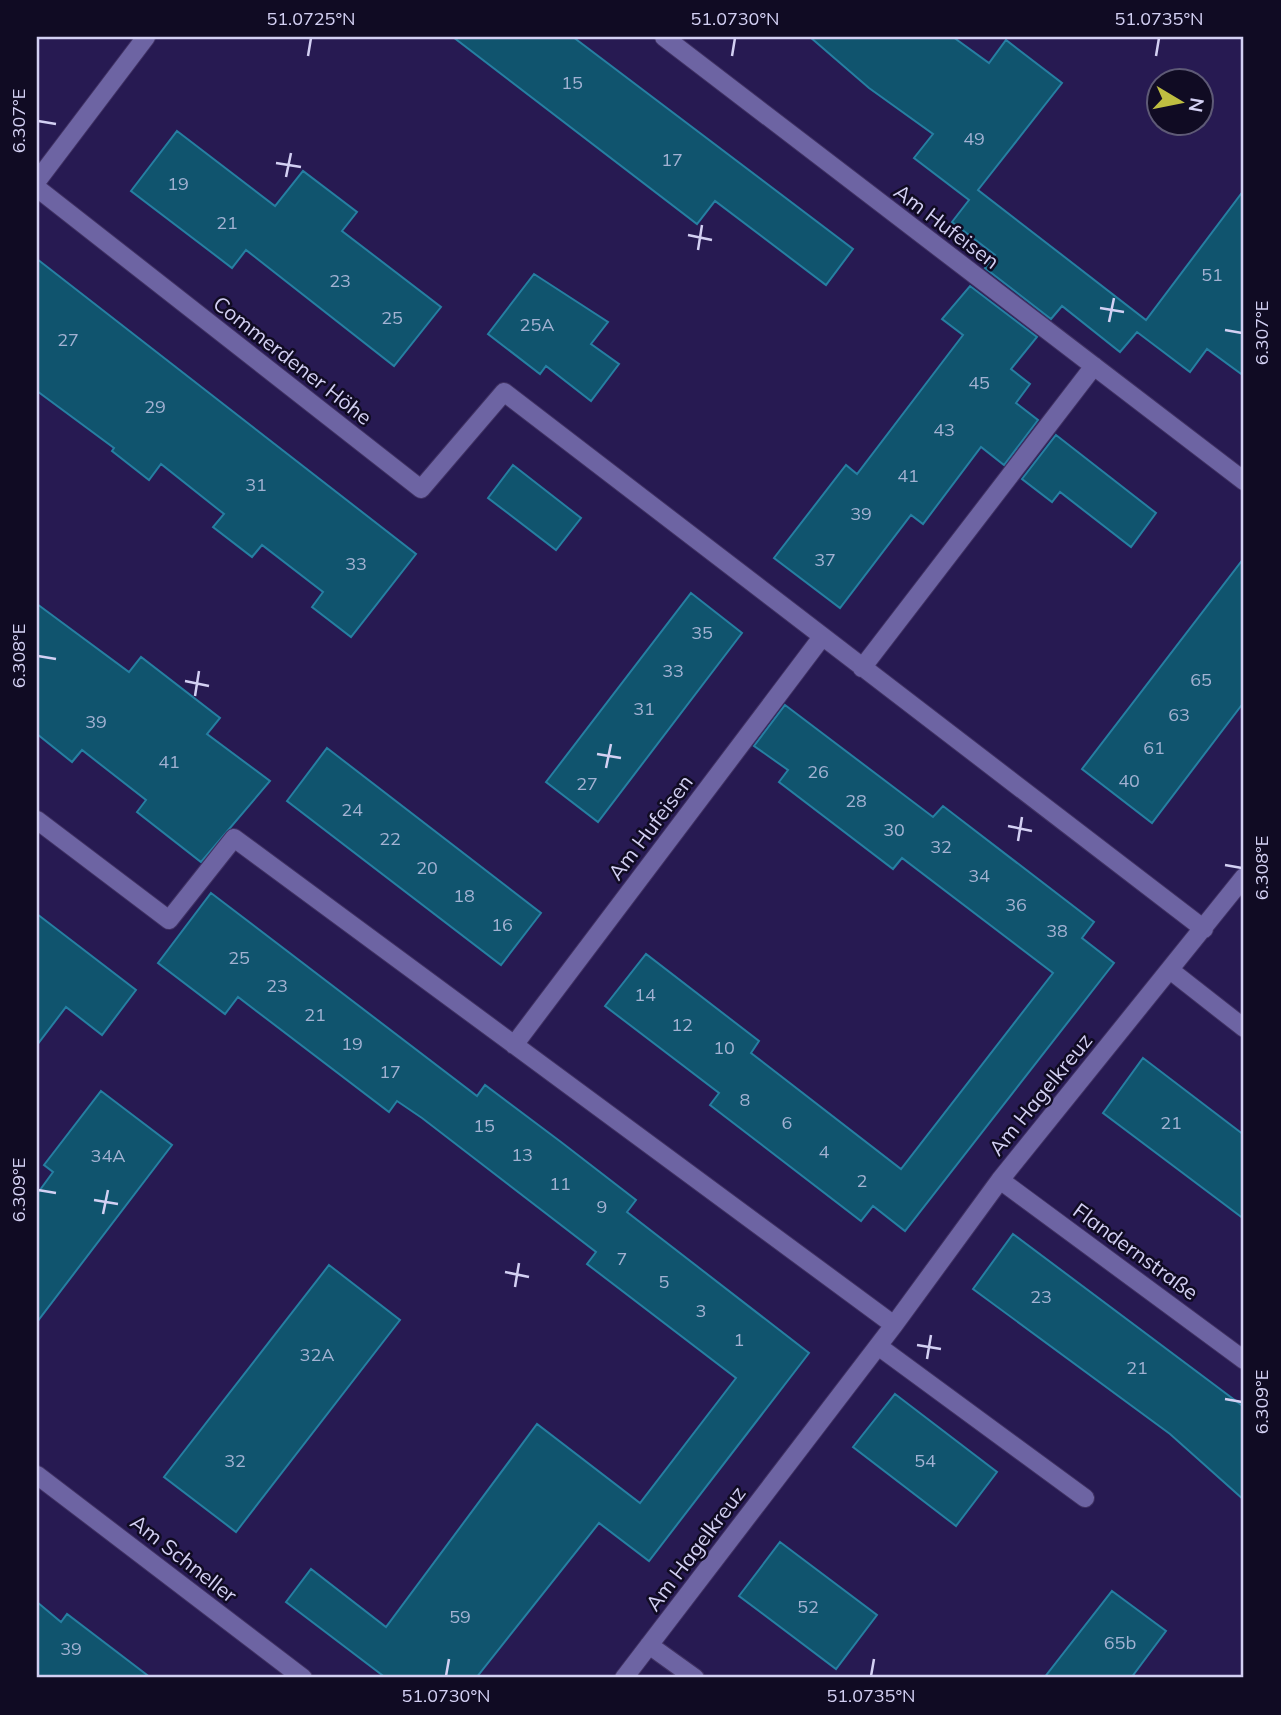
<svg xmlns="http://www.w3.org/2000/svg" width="1281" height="1715" font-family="Mulish,sans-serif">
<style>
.building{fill:#10546e;stroke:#267fa2;stroke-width:2}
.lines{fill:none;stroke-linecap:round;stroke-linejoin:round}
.minor-casing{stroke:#403263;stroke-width:20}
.minor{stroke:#6d64a3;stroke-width:18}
.ticks{fill:none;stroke:#d3d0f3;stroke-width:2.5}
.labels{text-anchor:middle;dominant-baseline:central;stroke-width:5;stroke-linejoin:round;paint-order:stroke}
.number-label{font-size:18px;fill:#a2b1d2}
.street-label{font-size:21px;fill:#d3d0f3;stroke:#100b23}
.neatline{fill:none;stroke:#d3d0f3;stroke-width:2.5}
.ticks-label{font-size:18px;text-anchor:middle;fill:#d3d0f3}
</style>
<rect width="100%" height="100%" fill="#271a52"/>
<!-- building -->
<path class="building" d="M453,37H573L853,249L826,285L715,201L697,224Z
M810,37H953L989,63L1006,40L1062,83L978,190L1146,320L1244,190V376L1207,349L1190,372L1137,332L1120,352L1062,306L1051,319L985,268L995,255L952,222L969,200L914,158L933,134L869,88Z
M177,131L275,206L303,171L357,212L342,231L441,307L394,366L246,250L232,268L131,191Z
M37,259L416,554L351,637L312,607L323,592L262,545L252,557L213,527L224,514L161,464L149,480L112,451L114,448L37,391Z
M534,274L608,322L591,344L619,364L591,401L546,366L540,374L488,334Z
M970,286L1037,337L1011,369L1030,384L1016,403L1038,420L1004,465L981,447L923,524L911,515L840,608L774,558L846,465L857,474L963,335L942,319Z
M1056,435L1156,513L1131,547L1060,492L1052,502L1022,479Z
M513,465L581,518L556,550L488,498Z
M1244,558V702L1152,823L1082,769Z
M691,593L742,633L598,822L546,782Z
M37,604L129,672L141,657L220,718L207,734L270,781L201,862L137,812L146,800L82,750L72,762L37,734Z
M785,705L933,817L943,806L1094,922L1082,938L1114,963L905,1231L873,1206L861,1221L710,1105L719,1093L605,1006L646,954L759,1041L751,1053L901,1169L1053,973L902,858L893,869L779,782L788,770L754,746Z
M327,748L541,913L501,965L287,801Z
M211,893L477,1096L485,1085L561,1142L636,1200L627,1212L809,1353L649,1561L599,1523L476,1678H386L286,1602L311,1569L386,1627L537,1424L640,1503L736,1378L587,1264L596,1252L422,1118L397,1101L389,1112L238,997L225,1014L158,963Z
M37,914L136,990L102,1035L66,1007L37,1045Z
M1143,1058L1244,1135V1219L1103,1113Z
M101,1091L172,1145L37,1322V1194L53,1172L44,1165Z
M1013,1234L1244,1407V1500L1170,1434L973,1289Z
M329,1265L400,1320L236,1532L164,1477Z
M895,1394L997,1472L956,1526L853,1447Z
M780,1542L877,1615L836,1669L739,1596Z
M1112,1591L1166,1631L1131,1678H1044Z
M37,1602L61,1622L67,1614L151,1678H37Z"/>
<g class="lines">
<!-- minor casing -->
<g class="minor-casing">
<path id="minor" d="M664,37L1244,481
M37,181L146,37
M37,188L421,489L504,392L1204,929
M862,668L1094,366
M37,820L169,920L234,838L894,1325
M1170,970L1244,1028
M514,1045L822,637
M1000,1180L1244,1360
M878,1346L1085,1498
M37,1475L303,1678
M649,1645L695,1678
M624,1678L894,1325L1000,1180L1244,877"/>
</g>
<!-- minor -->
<use href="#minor" class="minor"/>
</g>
<!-- ticks -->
<path class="ticks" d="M308,56L311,38M732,56L735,38M1156,56L1159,38M38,121L56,124M276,163L301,167M286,177L291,153M688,235L712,240M698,250L702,225M1100,308L1124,312M1109,322L1114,298M1225,330L1242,333M38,656L56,659M185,681L209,686M195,696L199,671M597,754L621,758M606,768L611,744M1008,826L1032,831M1018,841L1022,817M1225,865L1242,868M38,1190L56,1193M94,1200L118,1204M103,1214L108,1190M505,1272L529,1277M515,1287L519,1263M917,1345L941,1349M927,1359L931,1335M1225,1399L1242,1402M446,1676L449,1659M871,1676L874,1659"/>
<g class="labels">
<!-- number labels -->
<g class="number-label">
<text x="572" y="82">15</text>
<text x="974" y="138">49</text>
<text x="672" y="159">17</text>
<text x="178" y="183">19</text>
<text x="227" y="222">21</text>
<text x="1212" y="274">51</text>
<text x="340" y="280">23</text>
<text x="392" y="317">25</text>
<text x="537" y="324">25A</text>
<text x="68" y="339">27</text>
<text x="979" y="382">45</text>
<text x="155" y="406">29</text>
<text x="944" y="429">43</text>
<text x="908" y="475">41</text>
<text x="256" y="484">31</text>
<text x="861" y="513">39</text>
<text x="825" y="559">37</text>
<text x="356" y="563">33</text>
<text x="702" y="632">35</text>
<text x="673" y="670">33</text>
<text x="1201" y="679">65</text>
<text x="644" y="708">31</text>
<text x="1179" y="714">63</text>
<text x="96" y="721">39</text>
<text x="1154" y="747">61</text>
<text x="169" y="761">41</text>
<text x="818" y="771">26</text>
<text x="1129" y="780">40</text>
<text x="587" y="783">27</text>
<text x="856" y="800">28</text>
<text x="352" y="809">24</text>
<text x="894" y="829">30</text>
<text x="390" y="838">22</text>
<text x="941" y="846">32</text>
<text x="427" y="867">20</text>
<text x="979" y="875">34</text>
<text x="464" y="895">18</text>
<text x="1016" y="904">36</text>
<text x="502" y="924">16</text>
<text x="1057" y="930">38</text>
<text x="239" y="957">25</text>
<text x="277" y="985">23</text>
<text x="645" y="994">14</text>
<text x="315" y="1014">21</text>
<text x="682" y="1024">12</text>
<text x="352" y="1043">19</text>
<text x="724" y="1047">10</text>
<text x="390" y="1071">17</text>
<text x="745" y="1099">8</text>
<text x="787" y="1122">6</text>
<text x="1171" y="1122">21</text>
<text x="484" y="1125">15</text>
<text x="824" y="1151">4</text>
<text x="522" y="1154">13</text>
<text x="108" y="1155">34A</text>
<text x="862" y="1180">2</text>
<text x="560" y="1183">11</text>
<text x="602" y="1206">9</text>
<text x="622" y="1258">7</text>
<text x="664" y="1281">5</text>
<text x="1041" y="1296">23</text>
<text x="701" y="1310">3</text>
<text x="739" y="1339">1</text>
<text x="317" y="1354">32A</text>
<text x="1137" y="1367">21</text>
<text x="235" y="1460">32</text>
<text x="925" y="1460">54</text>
<text x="808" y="1606">52</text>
<text x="460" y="1616">59</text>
<text x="1120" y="1642">65b</text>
<text x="71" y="1648">39</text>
</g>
<!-- street labels -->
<g class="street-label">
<text transform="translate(947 226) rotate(37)">Am Hufeisen</text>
<text transform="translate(293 360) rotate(38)">Commerdener Höhe</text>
<text transform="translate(650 827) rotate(-53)">Am Hufeisen</text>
<text transform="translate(1040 1094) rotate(-51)">Am Hagelkreuz</text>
<text transform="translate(1136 1251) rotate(36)">Flandernstraße</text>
<text transform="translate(695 1548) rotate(-53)">Am Hagelkreuz</text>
<text transform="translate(184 1558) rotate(38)">Am Schneller</text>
</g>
</g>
<!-- border -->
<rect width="1281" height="1715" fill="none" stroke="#100b23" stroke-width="77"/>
<!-- north arrow -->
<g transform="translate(1180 102) rotate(100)"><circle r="33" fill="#100b23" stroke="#5e5a76" stroke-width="2"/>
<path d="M0-5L12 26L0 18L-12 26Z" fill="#bfbe41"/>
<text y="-10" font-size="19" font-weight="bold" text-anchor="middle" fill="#d3d0f3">N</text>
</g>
<rect x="38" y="38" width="1204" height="1638" class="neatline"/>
<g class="ticks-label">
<text x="311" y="25">51.0725°N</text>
<text x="735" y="25">51.0730°N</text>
<text x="1159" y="25">51.0735°N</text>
<text transform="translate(19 121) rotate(-90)" y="6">6.307°E</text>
<text transform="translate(1262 333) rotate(-90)" y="6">6.307°E</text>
<text transform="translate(19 656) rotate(-90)" y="6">6.308°E</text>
<text transform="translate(1262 868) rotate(-90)" y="6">6.308°E</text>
<text transform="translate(19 1190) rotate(-90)" y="6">6.309°E</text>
<text transform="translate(1262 1402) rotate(-90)" y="6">6.309°E</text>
<text x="446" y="1702">51.0730°N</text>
<text x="871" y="1702">51.0735°N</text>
</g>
</svg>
